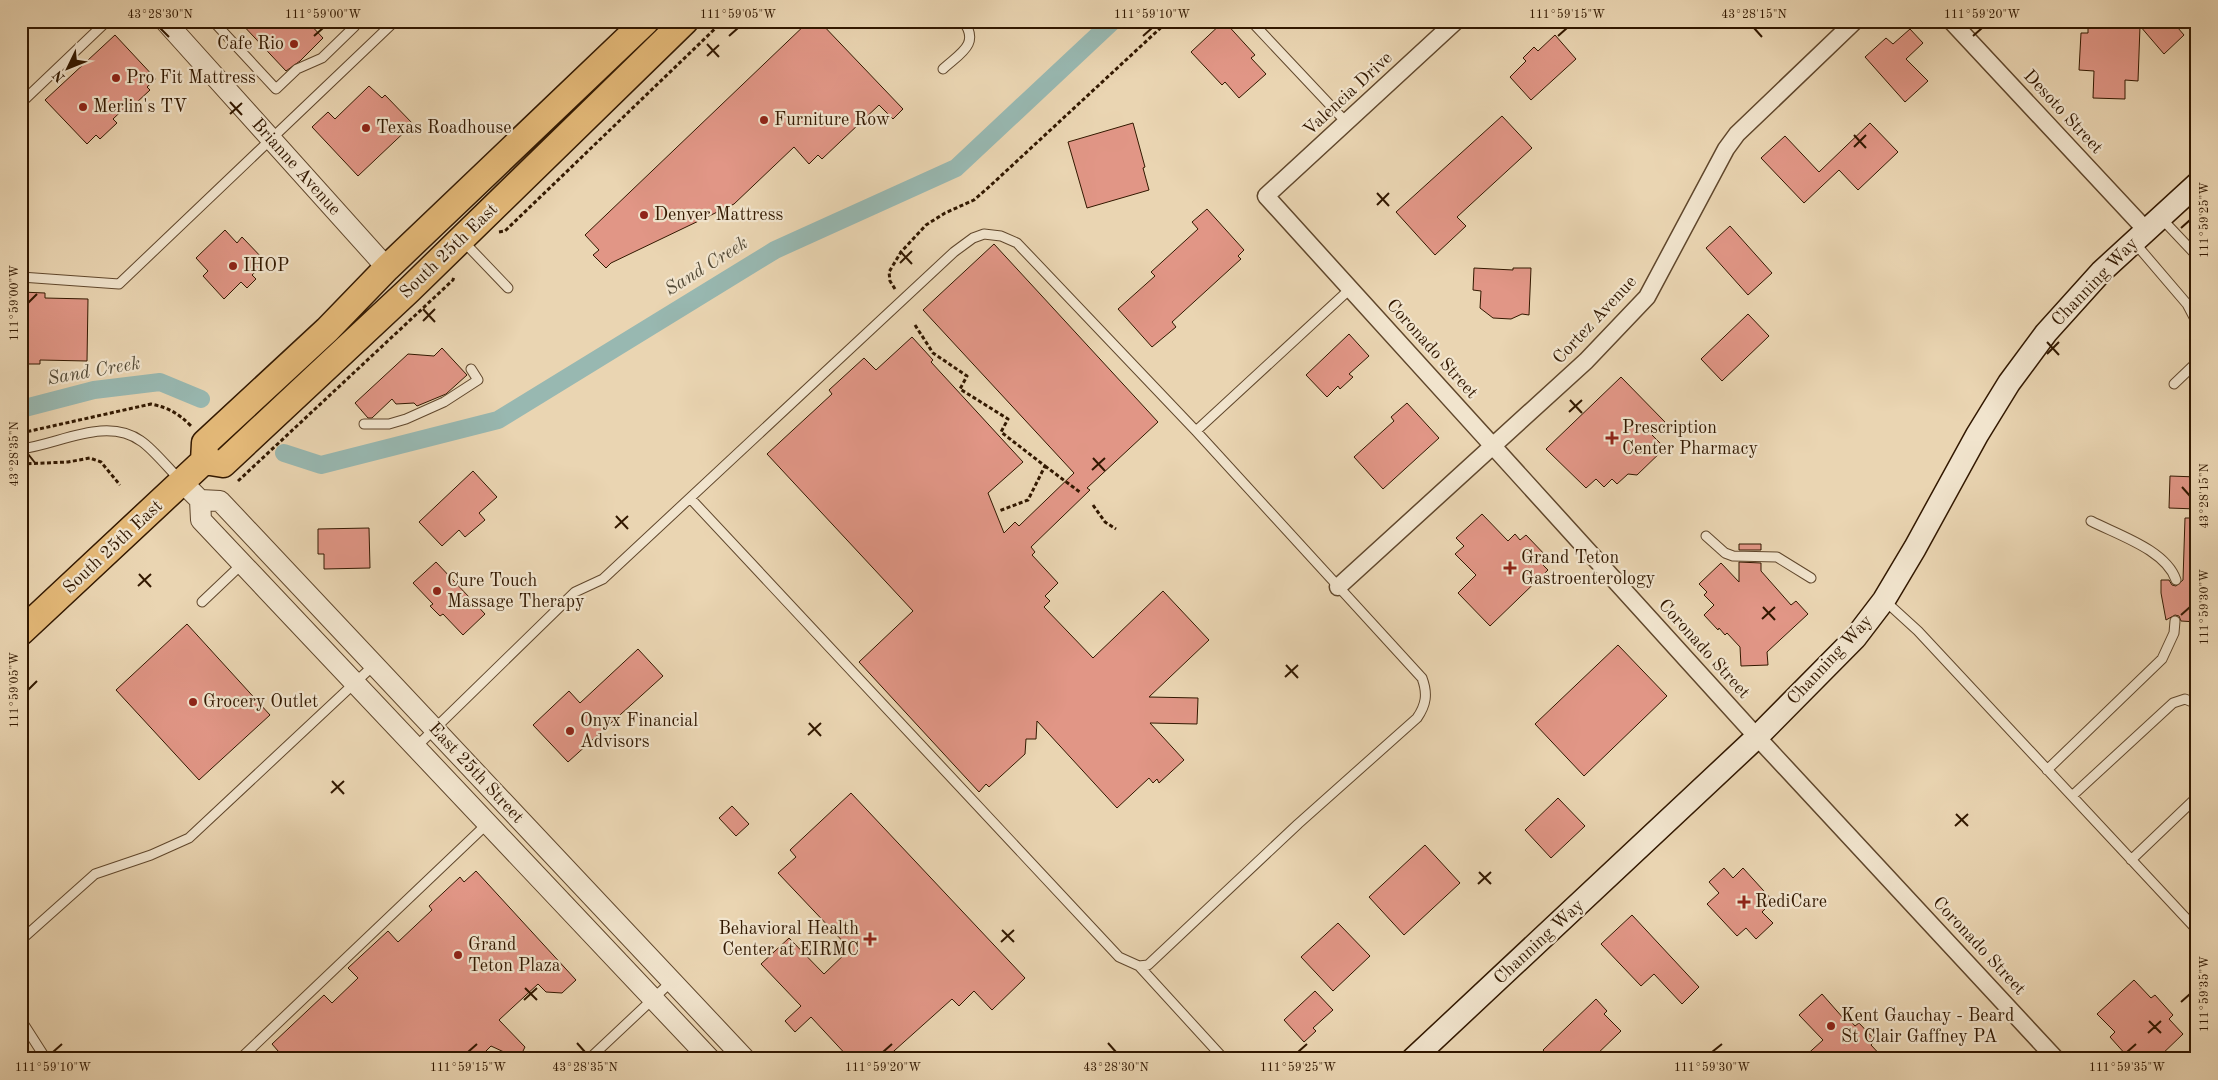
<svg xmlns="http://www.w3.org/2000/svg" width="2218" height="1080" font-family="'Old Standard TT',serif">
<style>
.lines{fill:none;stroke-linecap:round;stroke-linejoin:round}
.canal{stroke:#98b8b1;stroke-width:18}
.building{fill:#e19686;stroke:#321800}
.service-casing{stroke:#60472c;stroke-width:11}
.minor-casing{stroke:#60472c;stroke-width:19}
.tertiary-casing{stroke:#60472c;stroke-width:22}
.secondary-casing{stroke:#321800;stroke-width:25}
.primary-casing{stroke:#321800;stroke-width:29}
.path{stroke:#321800;stroke-width:3;stroke-dasharray:4 2.5;stroke-linecap:butt}
.service{stroke:#f1e4cd;stroke-width:9}
.minor{stroke:#f1e4cd;stroke-width:16}
.tertiary{stroke:#f1e4cd;stroke-width:20}
.secondary{stroke:#f1e4cd;stroke-width:22}
.primary{stroke:#e5ba79;stroke-width:26}
.ticks{fill:none;stroke:#321800;stroke-width:2}
.poi-dot{fill:#8f2418;stroke:#f1e4cd;stroke-width:2}
.labels{text-anchor:middle;dominant-baseline:central;stroke-width:4.5;stroke-linejoin:round;paint-order:stroke}
.poi-label{font-size:18px;fill:#321800;stroke:#f1e4cd;text-anchor:start}
.street-label{font-size:18px;fill:#321800;stroke:#f1e4cd}
.water-label{font-size:19px;font-style:italic;fill:#514835;stroke:#f1e4cd}
.neatline{fill:none;stroke:#321800;stroke-width:2}
.ticks-label{font-size:12px;text-anchor:middle;fill:#321800}
</style>
<rect width="100%" height="100%" fill="#ead5b2"/>
<filter id="stains"><feTurbulence type="fractalNoise" baseFrequency=".004" numOctaves="4"/><feColorMatrix values="0 0 0 0 .2 0 0 0 0 .09 0 0 0 0 .02 0 0 0 .5 -.17"/></filter>
<radialGradient id="worn" r=".72"><stop offset=".6" stop-color="#630" stop-opacity="0"/><stop offset="1" stop-color="#630" stop-opacity=".3"/></radialGradient>
<g class="lines">
<!-- canal -->
<path class="canal" d="M21,409L94,390L160,382L201,399
M284,453L321,465L498,420L775,250L956,168L1113,21"/>
</g>
<!-- building -->
<path class="building" d="M239,21H307L323,38L300,61L286,71Z
M809,21H819L903,109L893,119L879,105L822,159L818,155L809,164L794,147L734,204L611,263L606,268L593,255L599,250L585,235Z
M1224,21L1255,55L1251,58L1266,74L1239,98L1225,82L1222,85L1191,52Z
M2088,21H2172L2184,35L2164,54L2140,26L2138,81L2125,80V99L2093,98L2094,71L2079,70L2081,33H2088Z
M1910,29L1923,43L1906,59L1928,81L1905,102L1865,57L1886,38L1893,44Z
M115,35L156,79L147,87L150,90L135,104L132,101L113,119L117,123L100,139L96,135L87,144L45,100Z
M1555,35L1576,59L1531,100L1510,77L1526,61L1523,58L1534,47L1538,51Z
M369,86L382,98L385,95L413,124L358,176L312,127L328,112L335,119Z
M1502,116L1532,148L1457,217L1466,226L1435,255L1396,212Z
M1133,123L1145,167L1143,168L1149,190L1087,208L1068,142Z
M1870,123L1898,152L1858,190L1839,170L1804,203L1761,158L1785,136L1819,172Z
M1207,209L1244,250L1238,256L1241,259L1172,322L1176,327L1152,347L1118,309L1155,276L1151,272L1198,229L1192,222Z
M1730,226L1772,273L1748,295L1706,248Z
M225,230L237,243L242,237L266,262L252,275L256,279L247,288L241,282L224,299L203,276L208,271L196,258Z
M994,244L1158,422L1087,488L1090,490L1031,547L1035,552L1032,555L1058,583L1045,596L1050,601L1044,607L1093,658L1163,591L1209,640L1149,697L1198,698L1197,724L1150,723L1184,760L1159,783L1157,779L1153,783L1149,778L1117,808L1037,721L1036,739H1026L1025,754L989,787L986,784L979,792L859,662L913,611L767,454L832,394L829,390L864,358L876,370L912,337L933,360L931,362L1023,462L988,493L1004,533L1015,522L1019,526L1074,473L923,310Z
M1474,268L1513,270V268H1531L1529,315L1522,314L1511,319L1493,318L1480,308L1481,291L1473,290Z
M21,292L45,293V298L88,299L87,361L40,360V364H21Z
M1748,314L1769,336L1722,381L1701,359Z
M1349,334L1369,356L1349,374L1353,377L1340,389L1338,386L1327,397L1306,375Z
M442,348L467,375L446,394L417,406L414,403L396,404L392,399L372,418H368L355,403L408,354L434,356Z
M1621,377L1665,422L1652,435L1665,448L1637,475L1628,474L1617,484L1612,479L1604,487L1596,479L1586,488L1546,449Z
M1407,403L1439,438L1383,489L1354,457L1394,421L1391,417Z
M473,471L497,497L479,513L485,520L465,537L459,530L442,546L419,522Z
M2170,476L2197,477V509L2169,508Z
M1482,514L1508,541L1515,534L1520,540L1526,535L1549,559L1543,565L1548,570L1490,626L1458,593L1476,575L1455,554L1464,546L1456,538Z
M2185,518H2197V622L2181,621L2179,616L2175,615L2166,620L2161,593V580H2169L2172,585L2176,586L2183,580Z
M369,528L370,568L324,569V554H318V529Z
M1739,544H1761V550H1739Z
M436,562L485,614L463,635L443,614L440,616L430,606L433,604L413,583Z
M1739,562L1761,563V571L1791,605L1796,601L1808,614L1767,652L1768,665L1741,666L1740,647L1727,633L1725,635L1719,628L1718,630L1704,615L1714,605L1704,595L1707,592L1699,584L1721,563L1739,582Z
M187,624L270,715L199,780L116,690Z
M1618,645L1667,696L1584,776L1535,724Z
M638,649L663,676L568,762L533,725L569,691L580,703Z
M851,793L1025,978L992,1010L974,991L959,1006L952,999L885,1059H850L811,1017L795,1032L785,1021L801,1006L761,964L789,938L824,974L850,949L778,873L796,857L790,850Z
M1558,798L1585,826L1551,858L1525,830Z
M732,806L749,824L736,836L719,818Z
M1425,845L1460,883L1404,935L1369,897Z
M1724,868L1733,878L1743,868L1773,901L1762,912L1773,923L1756,939L1746,928L1737,936L1707,904L1719,893L1709,882Z
M476,871L576,980L562,993L546,992L538,984L499,1020L525,1047L519,1059L491,1046L478,1059H285L272,1044L324,995L332,1003L358,978L348,968L388,931L398,942L432,910L429,906L460,877L464,882Z
M1632,915L1699,987L1682,1004L1654,974L1641,986L1601,944Z
M1338,923L1370,956L1333,991L1301,957Z
M2134,980L2151,998L2155,995L2173,1015L2169,1019L2183,1034L2157,1059H2139L2132,1051L2127,1056L2110,1037L2115,1032L2097,1014Z
M1315,991L1333,1010L1313,1028L1316,1031L1304,1042L1284,1020Z
M1822,994L1844,1019L1847,1017L1855,1026L1859,1023L1875,1040L1871,1045L1884,1059H1802L1823,1040L1799,1015Z
M1596,999L1607,1011L1604,1014L1621,1031L1592,1059H1551L1543,1050Z"/>
<g class="lines">
<!-- service casing -->
<g class="service-casing">
<path id="service" d="M213,21L276,89L297,69L322,58L355,26
M1251,21L1346,122
M943,69C959,54 981,44 963,21
M21,103L107,21
M2161,218L2197,256
M463,241L508,288
M2134,242L2187,304L2197,323
M21,277L119,284L395,21
M2174,384L2197,362
M364,424H389L406,419L444,402L478,380L471,369
M1196,431L1350,289
M21,449C60,444 106,416 141,441C153,449 169,469 180,480
M2091,521C2118,535 2166,550 2176,580
M1706,536L1725,553L1733,556L1777,557L1811,578
M1884,600L1918,631L2197,930
M202,602L242,564
M416,747L575,592L603,579L954,252L973,238L984,234L1001,236L1017,243L1196,431L1422,678C1428,694 1426,705 1417,718L1298,824L1148,965L1139,966L1119,957L690,498
M2047,770L2162,659L2174,633L2175,621
M2072,796L2173,703L2185,699L2197,704
M2131,860L2197,797
M21,940L95,874L151,855L189,838L374,665
M1139,966L1224,1059
M21,1020L46,1059
M240,1059L488,823
M589,1059L672,981"/>
</g>
<!-- minor casing -->
<g class="minor-casing">
<path id="minor" d="M1456,21L1266,196L1757,737L2056,1059
M1951,21L2146,230
M1338,587L1586,361L1647,297L1726,149L1737,134L1855,21"/>
</g>
<!-- tertiary casing -->
<g class="tertiary-casing">
<path id="tertiary" d="M165,21L387,268
M182,482L200,500L220,501L745,1059
M200,500L201,520L710,1059"/>
</g>
<!-- secondary casing -->
<g class="secondary-casing">
<path id="secondary" d="M1413,1059L1757,737L1855,638L1884,600L1915,548L1977,435L2009,383L2046,333L2101,272L2197,184"/>
</g>
<!-- primary casing -->
<g class="primary-casing">
<path id="primary" d="M204,461L223,464L408,291L685,21
M21,632L204,461L205,443L327,330L387,268L646,21"/>
</g>
<!-- path -->
<path class="path" d="M499,232L505,231L723,21
M895,289L890,281L889,272L901,252L926,225L945,213L974,200L990,186L1168,21
M915,325L933,353L967,376L960,389L1008,419L1001,432L1045,466L1028,500L999,511
M21,433L151,404C169,408 178,413 191,426
M21,464L68,462L90,458L101,462L120,485
M1045,466L1081,493
M238,481L453,280L454,276
M1093,505L1105,522L1116,529"/>
<!-- service -->
<use href="#service" class="service"/>
<!-- minor -->
<use href="#minor" class="minor"/>
<!-- tertiary -->
<use href="#tertiary" class="tertiary"/>
<!-- secondary -->
<use href="#secondary" class="secondary"/>
<!-- primary -->
<use href="#primary" class="primary"/>
</g>
<!-- ticks -->
<path class="ticks" d="M160,28L169,37M1754,28L1762,37M314,36L323,28M729,36L738,28M1143,36L1152,28M1558,36L1567,28M1973,36L1982,28M707,44L719,57M707,56L719,45M230,102L242,115M230,114L242,103M1854,135L1866,148M1854,147L1866,135M1377,193L1389,206M1377,205L1389,193M2181,228L2190,220M900,251L912,264M900,263L912,251M28,303L37,294M423,309L435,322M423,321L435,309M2047,342L2059,355M2047,354L2059,342M1570,400L1582,413M1569,412L1582,400M28,454L36,464M1093,458L1105,471M1092,470L1105,458M2182,487L2190,496M616,516L628,529M615,528L628,516M139,574L151,587M138,586L151,574M1763,607L1775,620M2181,615L2190,607M1762,619L1775,607M1286,665L1298,678M1285,677L1298,665M28,690L37,681M809,723L821,736M808,735L821,723M332,781L344,794M331,793L344,781M1956,814L1968,826M1955,826L1968,814M1479,872L1491,884M1478,884L1491,872M1002,930L1014,942M1001,942L1014,930M525,988L537,1000M524,1000L537,988M2181,1002L2190,994M2149,1021L2161,1033M2148,1033L2161,1021M577,1043L585,1052M1108,1043L1116,1052M53,1052L62,1044M468,1052L477,1044M883,1052L892,1044M1298,1052L1307,1044M1712,1052L1722,1044M2127,1052L2136,1044"/>
<!-- markers -->
<g class="poi-dot">
<circle cx="294" cy="44" r="5"/>
<circle cx="116" cy="78" r="5"/>
<circle cx="83" cy="107" r="5"/>
<circle cx="764" cy="120" r="5"/>
<circle cx="366" cy="128" r="5"/>
<circle cx="644" cy="215" r="5"/>
<circle cx="233" cy="266" r="5"/>
<path d="M1609.5 430.5h5v5h5v5h-5v5h-5v-5h-5v-5h5z"/>
<path d="M1507.5 560.5h5v5h5v5h-5v5h-5v-5h-5v-5h5z"/>
<circle cx="437" cy="591" r="5"/>
<circle cx="193" cy="702" r="5"/>
<circle cx="570" cy="731" r="5"/>
<path d="M1741.5 894.5h5v5h5v5h-5v5h-5v-5h-5v-5h5z"/>
<path d="M867.5 931.5h5v5h5v5h-5v5h-5v-5h-5v-5h5z"/>
<circle cx="458" cy="955" r="5"/>
<circle cx="1831" cy="1026" r="5"/>
</g>
<g class="labels">
<!-- poi labels -->
<g class="poi-label">
<text x="284" y="44" text-anchor="end">Cafe Rio</text>
<text x="126" y="78">Pro Fit Mattress</text>
<text x="93" y="107">Merlin's TV</text>
<text x="774" y="120">Furniture Row</text>
<text x="376" y="128">Texas Roadhouse</text>
<text x="654" y="215">Denver Mattress</text>
<text x="243" y="266">IHOP</text>
<text x="1622" y="428">Prescription<tspan x="1622" dy="21">Center Pharmacy</tspan></text>
<text x="1521" y="558">Grand Teton<tspan x="1521" dy="21">Gastroenterology</tspan></text>
<text x="447" y="581">Cure Touch<tspan x="447" dy="21">Massage Therapy</tspan></text>
<text x="203" y="702">Grocery Outlet</text>
<text x="580" y="721">Onyx Financial<tspan x="580" dy="21">Advisors</tspan></text>
<text x="1755" y="902">RediCare</text>
<text x="859" y="929" text-anchor="end">Behavioral Health<tspan x="859" dy="21">Center at EIRMC</tspan></text>
<text x="468" y="945">Grand<tspan x="468" dy="21">Teton Plaza</tspan></text>
<text x="1841" y="1016">Kent Gauchay - Beard<tspan x="1841" dy="21">St Clair Gaffney PA</tspan></text>
</g>
<!-- street labels -->
<g class="street-label">
<text transform="translate(1348 94) rotate(-43)">Valencia Drive</text>
<text transform="translate(2063 112) rotate(47)">Desoto Street</text>
<text transform="translate(296 167) rotate(48)">Brianne Avenue</text>
<text transform="translate(449 251) rotate(-44)">South 25th East</text>
<text transform="translate(2095 282) rotate(-46)">Channing Way</text>
<text transform="translate(1595 320) rotate(-47)">Cortez Avenue</text>
<text transform="translate(1432 349) rotate(48)">Coronado Street</text>
<text transform="translate(113 547) rotate(-43)">South 25th East</text>
<text transform="translate(1704 649) rotate(48)">Coronado Street</text>
<text transform="translate(1830 660) rotate(-47)">Channing Way</text>
<text transform="translate(476 773) rotate(47)">East 25th Street</text>
<text transform="translate(1539 942) rotate(-43)">Channing Way</text>
<text transform="translate(1979 946) rotate(47)">Coronado Street</text>
</g>
<!-- water labels -->
<g class="water-label">
<text transform="translate(707 267) rotate(-32)">Sand Creek</text>
<text transform="translate(94 372) rotate(-10)">Sand Creek</text>
</g>
</g>
<!-- margin -->
<rect width="2218" height="1080" fill="none" stroke="#ead5b2" stroke-width="55"/>
<!-- north arrow -->
<g transform="translate(68 68) rotate(227)" stroke="#f1e4cd" stroke-width="4" paint-order="stroke">
<path d="M0-4L9 19L0 12L-9 19Z" fill="#321800"/>
<text y="-8" font-size="14" font-weight="bold" text-anchor="middle" fill="#321800">N</text>
</g>
<rect x="28" y="28" width="2162" height="1024" class="neatline"/>
<g class="ticks-label">
<text x="160" y="18">43°28'30"N</text>
<text x="323" y="18">111°59'00"W</text>
<text x="738" y="18">111°59'05"W</text>
<text x="1152" y="18">111°59'10"W</text>
<text x="1567" y="18">111°59'15"W</text>
<text x="1754" y="18">43°28'15"N</text>
<text x="1982" y="18">111°59'20"W</text>
<text transform="translate(2204 220) rotate(-90)" y="4">111°59'25"W</text>
<text transform="translate(14 303) rotate(-90)" y="4">111°59'00"W</text>
<text transform="translate(14 454) rotate(-90)" y="4">43°28'35"N</text>
<text transform="translate(2204 496) rotate(-90)" y="4">43°28'15"N</text>
<text transform="translate(2204 607) rotate(-90)" y="4">111°59'30"W</text>
<text transform="translate(14 690) rotate(-90)" y="4">111°59'05"W</text>
<text transform="translate(2204 994) rotate(-90)" y="4">111°59'35"W</text>
<text x="53" y="1071">111°59'10"W</text>
<text x="468" y="1071">111°59'15"W</text>
<text x="585" y="1071">43°28'35"N</text>
<text x="883" y="1071">111°59'20"W</text>
<text x="1116" y="1071">43°28'30"N</text>
<text x="1298" y="1071">111°59'25"W</text>
<text x="1712" y="1071">111°59'30"W</text>
<text x="2127" y="1071">111°59'35"W</text>
</g>
<rect width="100%" height="100%" filter="url(#stains)"/>
<rect width="100%" height="100%" fill="url(#worn)"/>
</svg>
